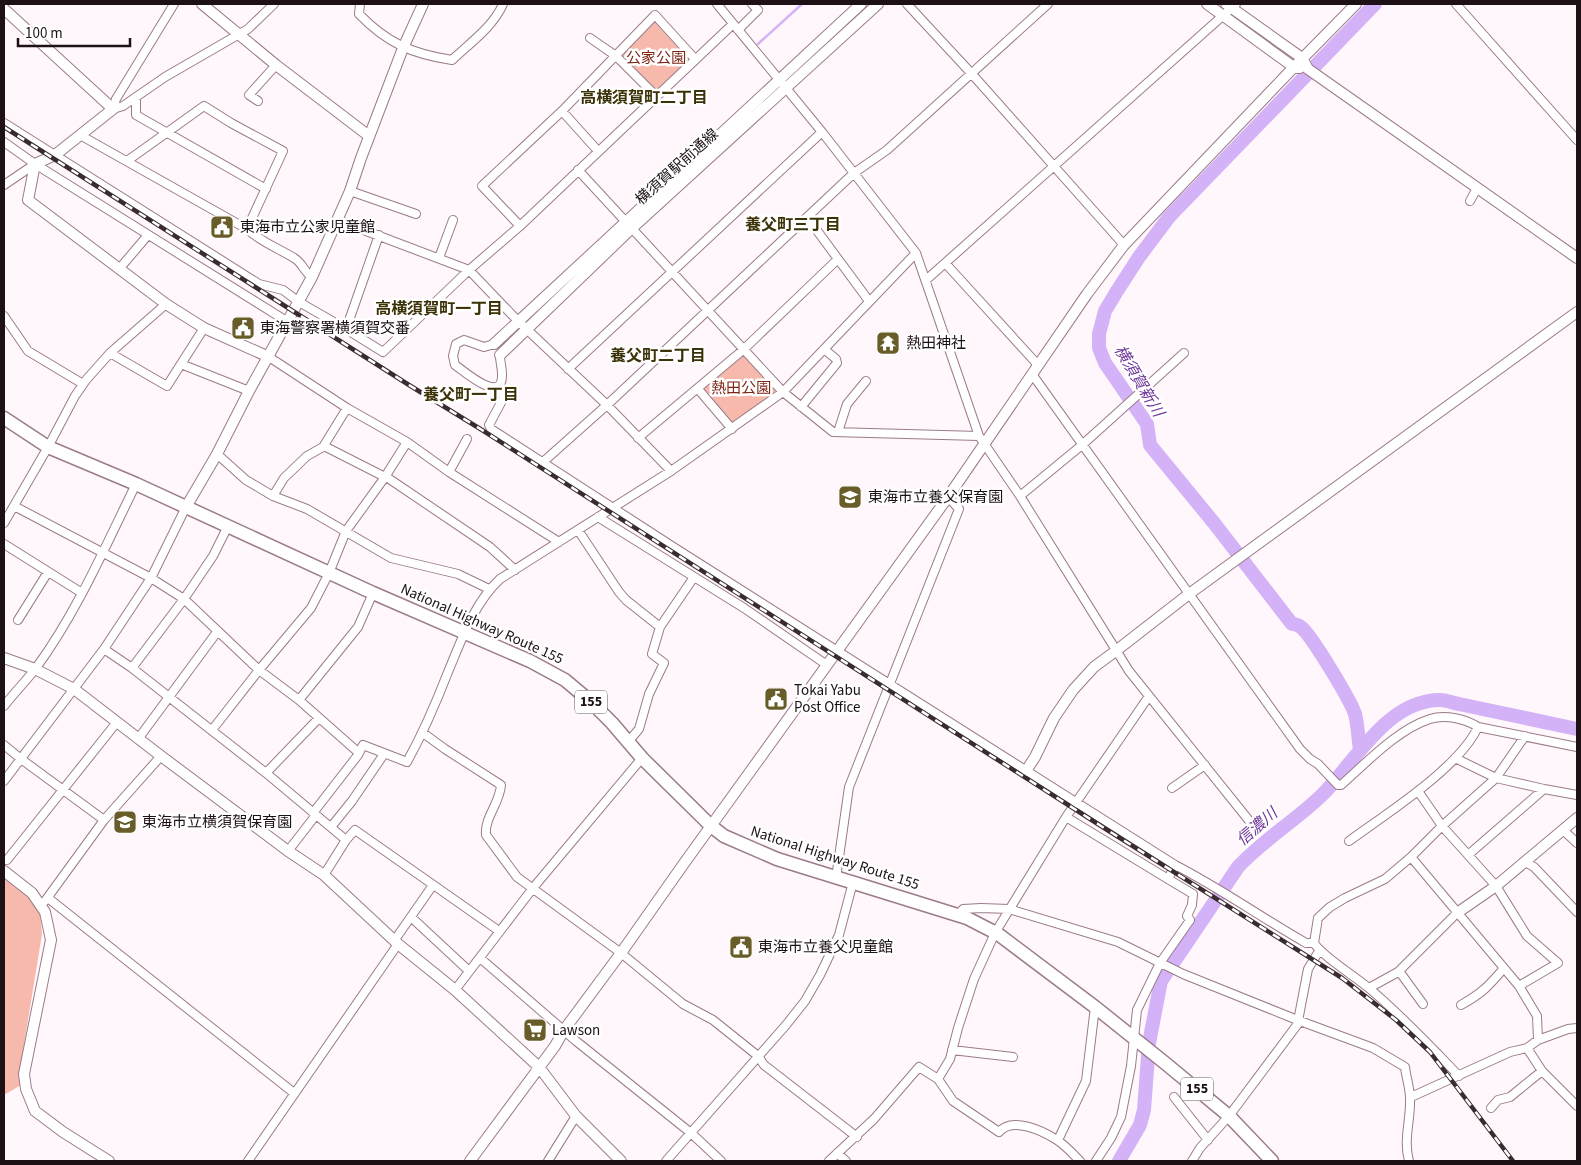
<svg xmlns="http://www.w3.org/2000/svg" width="1581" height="1165" font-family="'Source Sans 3','Noto Sans JP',sans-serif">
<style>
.green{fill:#f6b9ac}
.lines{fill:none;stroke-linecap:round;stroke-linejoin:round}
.stream{stroke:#d4b2f7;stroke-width:2.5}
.river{stroke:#d4b2f7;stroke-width:14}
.minor-casing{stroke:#9b7b8a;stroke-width:10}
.tertiary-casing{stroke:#9b7b8a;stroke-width:12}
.trunk-casing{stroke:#9b7b8a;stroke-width:15}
.minor{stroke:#fff;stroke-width:8}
.tertiary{stroke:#fff;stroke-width:10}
.trunk{stroke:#fff;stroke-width:12}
.rail-casing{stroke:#382c31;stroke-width:4.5}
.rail{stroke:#fff;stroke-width:2.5;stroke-dasharray:8;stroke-linecap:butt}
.labels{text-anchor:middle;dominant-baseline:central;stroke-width:5;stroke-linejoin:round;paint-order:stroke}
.shield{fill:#fff;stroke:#61585c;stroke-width:1}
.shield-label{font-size:14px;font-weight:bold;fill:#1d1116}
.park-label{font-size:15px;fill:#7e2515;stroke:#fff}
.street-label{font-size:15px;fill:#1d1116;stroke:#fff}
.poi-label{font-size:15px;fill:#1d1116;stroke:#fff;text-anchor:start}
.neighbourhood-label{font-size:16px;font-weight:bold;fill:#3b3207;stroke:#fff}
.water-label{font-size:16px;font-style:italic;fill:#6e379a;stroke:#fff}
</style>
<rect width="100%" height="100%" fill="#fff7fb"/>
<!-- green -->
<path class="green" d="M653,22H656L689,57V61L657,91H653L622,57V53Z
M741,356H746L776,389L777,393L733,424L729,423L703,392L704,387Z
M4,872L34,902L40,915L42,934L20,1069L21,1085L4,1095Z"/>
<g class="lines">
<!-- stream -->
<path class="stream" d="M758,44L802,4"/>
<!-- river -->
<path class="river" d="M1360,749C1358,738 1358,725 1355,714C1351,701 1313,638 1302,628C1299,625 1296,624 1292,624L1214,523L1150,445L1147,424L1105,363L1099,348V334L1105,311L1117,291L1139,257L1169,217L1375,4
M1119,1161L1140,1125L1144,1110L1149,1043L1161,981L1238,867C1263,840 1295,821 1322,795C1355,762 1387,700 1440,700C1446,700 1453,703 1459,704L1577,729"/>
<!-- minor casing -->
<g class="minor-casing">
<path id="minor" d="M360,4L359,14C387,43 412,54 452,60C470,43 493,27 503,4
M717,4L822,132L916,253L979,436L1020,496L1129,671L1255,828
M907,4L971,73L1124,245
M1456,4L1577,140
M738,30L758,10L752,4
M590,38L616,56L656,96
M136,97V115L266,189
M258,101L249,95L276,65
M113,109L123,106L165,77L248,29L274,4
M113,109L116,99L174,4
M562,111L598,151
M4,123L259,284L283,290L299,302L346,329L383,352L469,270L520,226L733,24
M80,135L247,229C261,242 278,248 294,258C302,262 304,272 312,277
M4,142L35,164L288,322
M127,161L204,106L231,123L283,151L247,229
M578,170L783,392L833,432L979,436
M4,185L35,164
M350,191L416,214
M1470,201L1477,188
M807,217L869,301
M337,220L469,270L518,321L607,405L671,471
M520,226L482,186L562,111L655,15L695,59
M439,258L453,220
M946,264L1038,365
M120,268L148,235
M926,280L1236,4
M4,316L28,351L83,384
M346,329L379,235
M494,344L484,347L464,340L456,344L453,356L455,365C464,371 503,406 502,374C502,368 500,362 500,355
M110,353L167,386L204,328
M269,357L347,408L407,442L449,472L559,542
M181,364L249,391
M568,369L822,132
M1032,374L1300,749L1310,759L1318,764L1338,785H1341C1366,763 1398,729 1430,719C1445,714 1466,719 1478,727L1577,747
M496,387L504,397L489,425L491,429L675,548L1175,865C1220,888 1262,918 1306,943H1314
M698,389L732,429
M801,407L837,363L836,359L824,349
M838,432L847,404L866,381
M638,438L743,350L838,259
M324,446L385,477
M217,454L246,480L273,496L307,509L391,558L458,574L489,589
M543,462L607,405L854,173L887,150L1048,4
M449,472L467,439
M385,476L490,547L515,570
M273,496L284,478L307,456L323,447L347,408
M1020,496L1082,445L1184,353
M14,506L151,578L184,599L259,670L299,700L359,753
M598,517L744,608L827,665
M4,523L48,447L75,396L86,380L110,353L166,304
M578,530L619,592L626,600L660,627
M4,544L82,593
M18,620L48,572
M104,649L132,668L266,773L346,840
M132,668L184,599L213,556L228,526
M299,700L358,627L373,593
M4,706C14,693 26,681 36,668C77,612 105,547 136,484
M212,730L259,670L311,608L329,573L346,531L385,477L407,442
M423,733L445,749L501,785C500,803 484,818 486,835L517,877L621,953L683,1004L713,1020L758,1056L764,1065L857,1137
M138,739L217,632
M628,742L639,729L649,694L664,663L652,654L660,627L694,577
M4,745L21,759L104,820
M1455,758L1496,778L1544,789L1577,795
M266,773L319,718
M4,781L104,649L151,578L186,507
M1172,788L1205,765
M1418,791L1442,826L1496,886L1527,936L1558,963L1519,986
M313,813L358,755L363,745L407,762C423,733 436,703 448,672C462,639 474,603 500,579L671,471L783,392L916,253
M1066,817L1168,879
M331,827L352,801L384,754
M1563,830L1577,843
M1349,841C1386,814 1459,768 1478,727
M288,851L316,815
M1468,855L1544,789
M1411,857L1519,986L1537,1016L1538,1040
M7,860L117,722
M1525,862L1534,867L1577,912
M324,875L346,840L355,830L499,931
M836,878L849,787L959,509L948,497
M48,898L294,1093
M45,901L104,820L161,756
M958,915L963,909L981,908L1009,909L1118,942L1183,974L1300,1021L1373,1048L1405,1067C1406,1077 1410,1088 1410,1098C1411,1120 1403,1139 1409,1161
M411,917L469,971
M394,941L433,885
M480,958L576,1041L691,1133L721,1161
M1399,971L1423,1004
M1369,988L1398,972L1457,913
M455,990L533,888L642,758
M1461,1005C1482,993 1488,987 1504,968
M1298,1021L1308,969L1319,951
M1527,1048L1542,1071L1577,1106
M952,1050L1013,1057
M1459,1076C1430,1046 1402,1016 1370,989C1356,977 1322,956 1314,943L1318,918L1330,907L1345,898L1385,879L1411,857L1442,826L1496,778L1525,736
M938,1079L950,1059L958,1028L974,979L995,933L1066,817L1149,696
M1174,1097L1208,1140
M1411,1097L1510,1052L1527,1048L1538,1040L1568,1029L1577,1028
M1491,1108L1498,1100L1510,1097L1542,1071
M1058,1140L1086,1081L1095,1007
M837,1153L846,1161
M248,1161L398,944
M548,1161L576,1116
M666,1161L786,1025L805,1001L820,975L839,935L853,882
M829,1161L874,1119L919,1067L938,1079L953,1101L999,1132C1012,1116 1043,1131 1057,1140C1065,1145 1073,1154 1080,1161
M1096,1161L1111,1138L1121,1117L1131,1066L1137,1010L1160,963L1190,920L1187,916L1192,905L1193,894L1168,879L1175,865
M1192,1161L1200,1148L1229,1116L1300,1021"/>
</g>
<!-- tertiary casing -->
<g class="tertiary-casing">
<path id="tertiary" d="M202,4L276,65L369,136
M1207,4L1295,68H1300
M1226,4L1302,58L1308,69L1577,258
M4,9L113,109L55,155L35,164L28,200L166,304L204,328L269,357
M494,344L861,4
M500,355L631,229L878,4
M186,507L217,454L249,391L312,277L350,191L361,158L403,48L423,4
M4,658L35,669L74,689L161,756L288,851L324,875L398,944L455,990L539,1067L576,1116L621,1161
M1026,771L1035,757L1054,718L1073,690L1094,667L1117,650L1189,594L1577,312
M4,871L32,893L45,912L51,940L24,1074L26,1089L35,1111L63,1132L109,1161
M1457,913L1496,886L1577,818
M470,1161L555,1046L564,1030L621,953L685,862L948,497L1087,294L1124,245L1294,67L1356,4"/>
</g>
<!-- trunk casing -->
<g class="trunk-casing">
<path id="trunk" d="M4,418L48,447L136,484L373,593L530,661L565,680L590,701L612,723L642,758L711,826L724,836L777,859L967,918L998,934L1095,1007L1165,1063L1229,1116L1272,1161"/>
</g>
<!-- minor -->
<use href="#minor" class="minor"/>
<!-- tertiary -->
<use href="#tertiary" class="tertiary"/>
<!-- trunk -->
<use href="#trunk" class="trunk"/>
<!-- rail casing -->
<g class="rail-casing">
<path id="rail" d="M4,127L409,385L482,430L1101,826L1342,978L1396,1020L1430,1052L1513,1161"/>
</g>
<!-- rail -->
<use href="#rail" class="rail"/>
</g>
<!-- icons -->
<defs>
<g id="civic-square" transform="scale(1.25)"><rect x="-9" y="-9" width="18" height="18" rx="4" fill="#685c29" stroke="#fff"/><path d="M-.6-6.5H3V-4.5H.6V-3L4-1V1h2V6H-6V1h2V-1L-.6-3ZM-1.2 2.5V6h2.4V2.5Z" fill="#fff"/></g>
<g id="temple-square" transform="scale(1.25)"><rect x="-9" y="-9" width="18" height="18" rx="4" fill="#685c29" stroke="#fff"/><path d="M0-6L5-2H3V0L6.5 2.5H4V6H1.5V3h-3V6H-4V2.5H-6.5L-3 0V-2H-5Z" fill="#fff"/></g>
<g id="school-square" transform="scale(1.25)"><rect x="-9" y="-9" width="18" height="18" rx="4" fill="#685c29" stroke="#fff"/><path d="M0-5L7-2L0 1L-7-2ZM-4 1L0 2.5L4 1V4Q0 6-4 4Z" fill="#fff"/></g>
<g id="supermarket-square" transform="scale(1.25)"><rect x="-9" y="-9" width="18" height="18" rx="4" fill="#685c29" stroke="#fff"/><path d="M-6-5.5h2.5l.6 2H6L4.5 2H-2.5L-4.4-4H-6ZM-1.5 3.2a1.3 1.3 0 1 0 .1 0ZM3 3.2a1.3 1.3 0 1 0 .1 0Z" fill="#fff"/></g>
</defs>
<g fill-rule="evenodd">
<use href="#civic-square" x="222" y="227"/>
<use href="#civic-square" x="243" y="328"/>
<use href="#temple-square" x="888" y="343"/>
<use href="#school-square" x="850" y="497"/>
<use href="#civic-square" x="776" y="699"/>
<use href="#school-square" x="125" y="822"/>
<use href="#civic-square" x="741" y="947"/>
<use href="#supermarket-square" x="535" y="1030"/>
</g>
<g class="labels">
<!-- shield labels -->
<g class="shield">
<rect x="575" y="690.5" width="32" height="23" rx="4"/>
<rect x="1181" y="1077.5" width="32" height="23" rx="4"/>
</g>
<g class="shield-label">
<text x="591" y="702">155</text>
<text x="1197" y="1089">155</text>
</g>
<!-- park labels -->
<g class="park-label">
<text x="656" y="58">公家公園</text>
<text x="741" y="388">熱田公園</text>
</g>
<!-- street labels -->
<g class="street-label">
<text transform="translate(677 167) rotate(-42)">横須賀駅前通線</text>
<text transform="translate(482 624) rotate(24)">National Highway Route 155</text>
<text transform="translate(835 858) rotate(18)">National Highway Route 155</text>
</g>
<!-- poi labels -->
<g class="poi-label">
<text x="240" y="227">東海市立公家児童館</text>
<text x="260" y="328">東海警察署横須賀交番</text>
<text x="906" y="343">熱田神社</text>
<text x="868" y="497">東海市立養父保育園</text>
<text x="794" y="690">Tokai Yabu<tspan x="794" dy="17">Post Office</tspan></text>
<text x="142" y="822">東海市立横須賀保育園</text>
<text x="758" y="947">東海市立養父児童館</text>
<text x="552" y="1030">Lawson</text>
</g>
<!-- neighbourhood labels -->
<g class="neighbourhood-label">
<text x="644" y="98">高横須賀町二丁目</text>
<text x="793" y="225">養父町三丁目</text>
<text x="439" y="309">高横須賀町一丁目</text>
<text x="658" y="356">養父町二丁目</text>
<text x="471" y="395">養父町一丁目</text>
</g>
<!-- water labels -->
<g class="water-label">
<text transform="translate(1139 381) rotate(59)">横須賀新川</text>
<text transform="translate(1257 827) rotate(-41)">信濃川</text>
</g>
</g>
<!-- border -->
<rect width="1581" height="1165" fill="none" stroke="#1d1116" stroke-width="10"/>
<!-- scale -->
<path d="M18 38v8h112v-8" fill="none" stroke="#1d1116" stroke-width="2.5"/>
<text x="25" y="38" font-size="15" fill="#1d1116" stroke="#ffffff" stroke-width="4" paint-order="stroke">100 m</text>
</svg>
